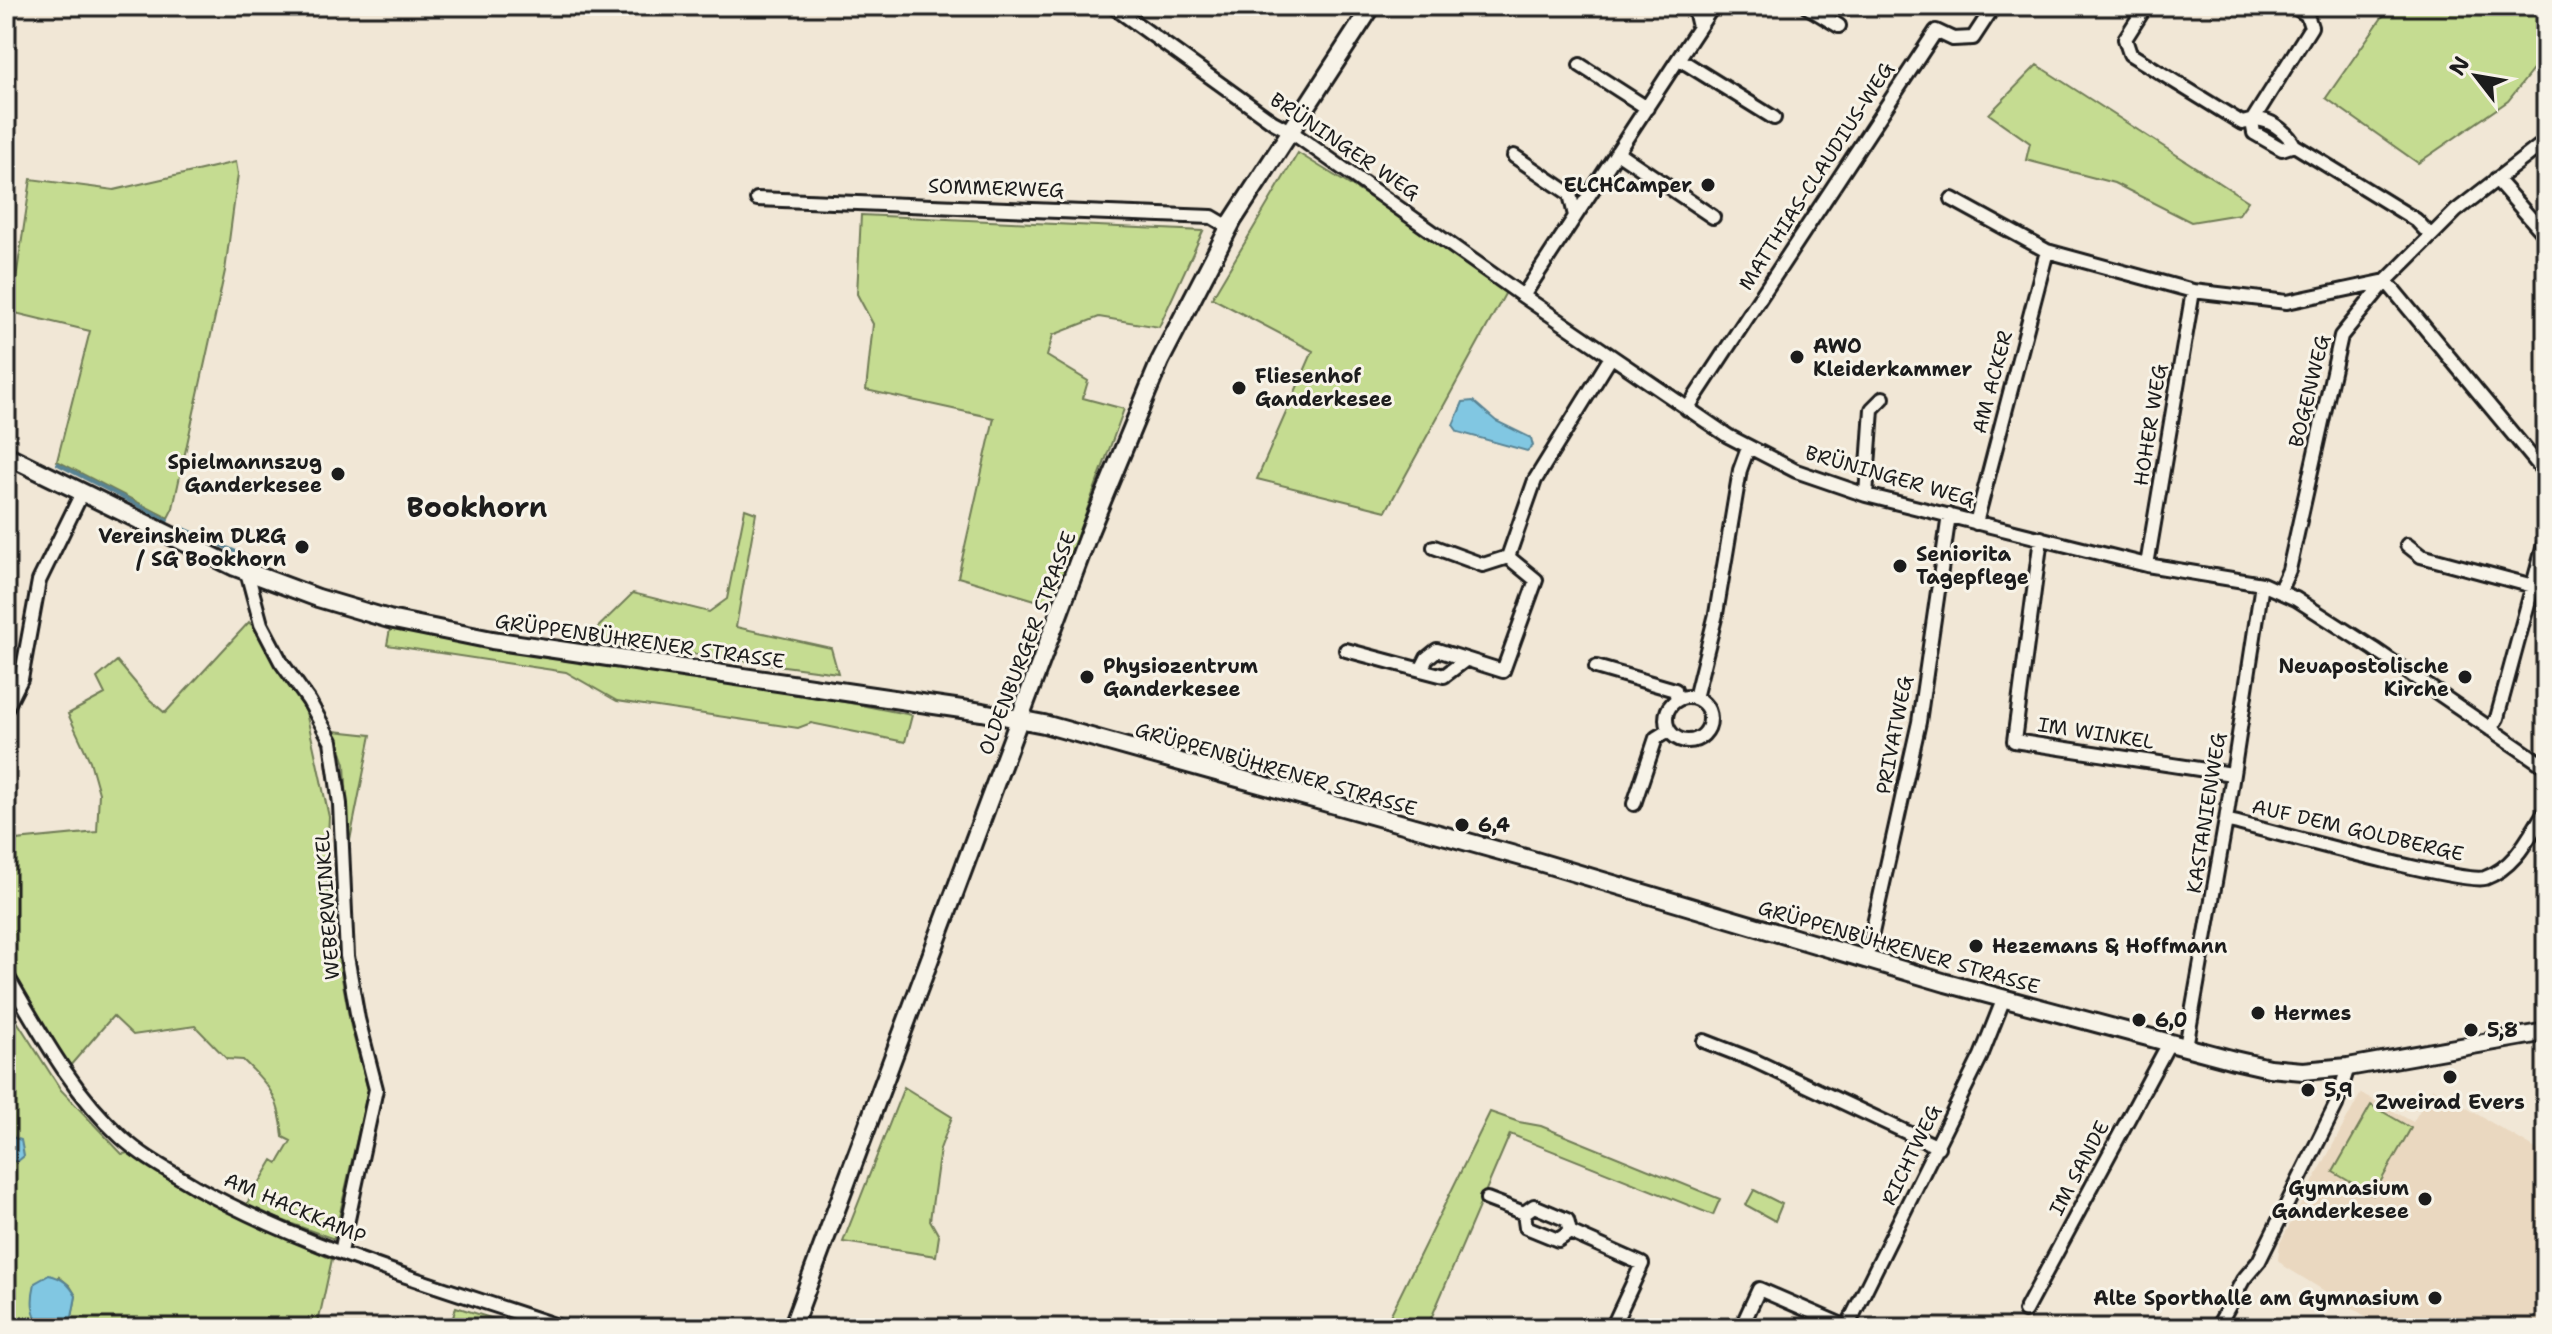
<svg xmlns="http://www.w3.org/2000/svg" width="2552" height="1334" font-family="'Shantell Sans',sans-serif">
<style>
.built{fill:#ead8c0}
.green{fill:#c5dc91;stroke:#707c56;stroke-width:2}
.water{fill:#81c7e2;stroke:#598393;stroke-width:2}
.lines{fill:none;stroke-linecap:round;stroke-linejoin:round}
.stream{stroke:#598393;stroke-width:4}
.street-casing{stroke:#1c1c1c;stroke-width:18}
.secondary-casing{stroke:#1c1c1c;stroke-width:22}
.street{stroke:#f7f3e8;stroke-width:12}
.secondary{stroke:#f7f3e8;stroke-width:16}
.poi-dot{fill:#1c1c1c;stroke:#f7f3e8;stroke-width:3}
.labels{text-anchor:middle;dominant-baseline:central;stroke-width:6;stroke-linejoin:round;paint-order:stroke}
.street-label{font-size:20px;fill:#1c1c1c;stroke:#f7f3e8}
.poi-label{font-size:20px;font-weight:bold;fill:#1c1c1c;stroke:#f7f3e8;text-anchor:start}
.district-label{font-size:28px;font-weight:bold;fill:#1c1c1c;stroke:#f7f3e8}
</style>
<rect width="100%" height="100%" fill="#f1e7d6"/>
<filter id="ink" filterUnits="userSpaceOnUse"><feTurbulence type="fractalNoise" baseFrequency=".0125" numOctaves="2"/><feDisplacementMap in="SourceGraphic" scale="16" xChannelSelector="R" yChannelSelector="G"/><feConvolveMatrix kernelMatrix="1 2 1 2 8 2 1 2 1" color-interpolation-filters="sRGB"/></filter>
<g filter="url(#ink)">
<!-- built -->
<path class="built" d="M2433,1088L2546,1155V1328H2372L2375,1322L2284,1266L2278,1260L2280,1243L2361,1093L2413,1122Z"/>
<!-- green -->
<path class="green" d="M2390,6H2546V77L2536,66L2508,101L2418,163L2326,98Z
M2037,65L2248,201L2239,214L2191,222L2114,183L2026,160L2030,143L1989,114Z
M1298,153L1408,221L1506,292L1386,511L1257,479L1313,351L1212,298Z
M236,162L238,174L225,271L173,508L168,518L57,461L90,331L11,312L31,179L114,190Z
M861,215L1203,231L1159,327L1099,317L1053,335L1047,356L1088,381L1083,398L1124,409L1052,605L958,577L994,418L866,390L873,324L857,294Z
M745,509L756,513L736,627L831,648L838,673L585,640L633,593L709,612L727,599Z
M249,622L271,647L306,712L329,817L326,875L328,902L351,1027L368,1090L334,1239L245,1207L273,1160L278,1163L291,1141L283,1137C280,1098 270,1086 243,1060L227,1059L195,1026L133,1035L113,1016L69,1067L6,963V841L97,832L99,793L90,761L68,714L105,694L97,678L117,661L149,699L165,713Z
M390,629L850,703L912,715L905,742L811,723L798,728L617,701L566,672L387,645Z
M334,731L371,735L349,845L345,764Z
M6,1004L61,1090L122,1154L129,1153L238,1217L332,1259L317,1328H70L76,1296L70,1286L59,1277L42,1328H6V1162L10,1163L13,1136L6,1135Z
M904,1087L952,1117L940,1149L930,1220L939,1236L936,1256L843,1242Z
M2371,1105L2411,1128L2373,1195L2333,1172Z
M1490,1112L1519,1122L1541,1126L1720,1199L1713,1215L1510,1134L1427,1328H1384Z
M1754,1190L1782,1204L1775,1221L1746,1205Z
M456,1307L522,1328H450Z"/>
<!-- water -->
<path class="water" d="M1473,401L1496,421L1531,438L1533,446L1527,451L1458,432L1453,425L1463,402Z
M6,1135L21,1140L24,1156L18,1161L6,1162Z
M49,1275C63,1278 69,1284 76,1296L70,1328H42C31,1313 31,1300 35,1283Z"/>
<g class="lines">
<!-- stream -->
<path class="stream" d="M58,464L167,520
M182,528L252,559"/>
<!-- street casing -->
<g class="street-casing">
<path id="street" d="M1112,6L1273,122L1290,131L1523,296L1728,436L1796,471L1866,495L2147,565L2262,584L2296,599L2374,649L2546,767
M1694,6L1699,27
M1806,6L1839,26
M2146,6L2125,39L2130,54L2242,123C2247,122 2257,119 2262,120C2274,122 2289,135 2294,145L2282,149L2254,133L2252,121
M1679,59L1774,118
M1580,65L1647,108
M2252,121L2311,27L2307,15L2293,6
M2294,145L2416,220L2431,236
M1617,152L1713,217
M1514,156L1570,194L1575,216
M2496,179L2546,236
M757,199L1212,217L1229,227
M1952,199L2047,251L2193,291L2287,302L2386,281L2546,474V479
M1523,296L1713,6
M1687,409L1936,31L1953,39L1973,38L1994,6
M1866,495L1872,409L1883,398
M1976,523L2047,251
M2041,538L2014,741L2232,774
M2407,545L2421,556L2533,586
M1434,547L1483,565L1508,557
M2147,565L2193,291
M247,572L261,624L281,662L309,701L331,741L340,804L347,956L358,1019L376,1089L341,1252
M2280,590L2289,570L2341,336L2386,281L2456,211L2546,141
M1346,650L1421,670L1427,658L1437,650L1503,671L1536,580L1508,557L1535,480L1611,357
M1596,667L1675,690L1677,699
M1421,670L1444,676L1464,661
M1666 719a22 22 0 1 1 44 0a22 22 0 1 1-44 0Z
M1695,698L1716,614L1740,470L1748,448
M6,709L21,679L39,581L82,493
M2490,729L2497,718L2546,537
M1634,804L1656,738L1669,730
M2226,820C2262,829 2463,885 2485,878C2516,867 2529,836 2546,810
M1866,960L1919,722L1949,515
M6,974C40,1032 71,1091 121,1137C144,1158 170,1171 196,1187C310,1251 440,1286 563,1328
M1704,1041L1753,1060L1938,1147
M2186,1047L2226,820L2262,584
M1487,1199L1524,1213L1534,1206L1567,1220L1570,1232L1642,1264L1612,1328
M1524,1213L1526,1227L1558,1240L1570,1232
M2025,1311L2169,1043
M1847,1327L1981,1056L2004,998
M1741,1328L1759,1289L1849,1328
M2217,1328L2243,1280L2259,1261L2336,1105L2348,1067"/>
</g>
<!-- secondary casing -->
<g class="secondary-casing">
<path id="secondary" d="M6,455L235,567L318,598L389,619L492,640L982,712L1044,724L1529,859L1946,983L2234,1060L2269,1068L2303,1071L2348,1067L2546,1032
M792,1328L1090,530L1160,361L1233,220L1372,6"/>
</g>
<!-- street -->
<use href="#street" class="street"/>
<!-- secondary -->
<use href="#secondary" class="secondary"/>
</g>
</g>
<!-- markers -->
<g class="poi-dot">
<circle cx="1708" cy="185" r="8"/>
<circle cx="1797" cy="357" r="8"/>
<circle cx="1239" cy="388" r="8"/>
<circle cx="338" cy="474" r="8"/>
<circle cx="302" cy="547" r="8"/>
<circle cx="1900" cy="566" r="8"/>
<circle cx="1087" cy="677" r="8"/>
<circle cx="2465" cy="677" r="8"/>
<circle cx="1462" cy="825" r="8"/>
<circle cx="1976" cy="946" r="8"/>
<circle cx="2258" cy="1013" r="8"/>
<circle cx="2139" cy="1020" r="8"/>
<circle cx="2471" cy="1030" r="8"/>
<circle cx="2450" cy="1077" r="8"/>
<circle cx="2308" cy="1090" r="8"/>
<circle cx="2425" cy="1199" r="8"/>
<circle cx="2435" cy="1298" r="8"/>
</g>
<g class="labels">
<!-- street labels -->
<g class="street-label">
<text transform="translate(1345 146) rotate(34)">BRÜNINGER WEG</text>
<text transform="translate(1816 176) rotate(-57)">MATTHIAS-CLAUDIUS-WEG</text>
<text transform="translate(996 188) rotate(2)">SOMMERWEG</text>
<text transform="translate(1992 382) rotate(-75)">AM ACKER</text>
<text transform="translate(2309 391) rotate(-76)">BOGENWEG</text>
<text transform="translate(2150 425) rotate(-81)">HOHER WEG</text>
<text transform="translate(1890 476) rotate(16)">BRÜNINGER WEG</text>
<text transform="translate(640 641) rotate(8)">GRÜPPENBÜHRENER STRASSE</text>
<text transform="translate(1027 643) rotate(-69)">OLDENBURGER STRASSE</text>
<text transform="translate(2096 733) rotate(9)">IM WINKEL</text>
<text transform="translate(1894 735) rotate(-79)">PRIVATWEG</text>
<text transform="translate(1276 769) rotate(16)">GRÜPPENBÜHRENER STRASSE</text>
<text transform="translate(2206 813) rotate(-81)">KASTANIENWEG</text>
<text transform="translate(2358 830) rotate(13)">AUF DEM GOLDBERGE</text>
<text transform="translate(327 905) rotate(-94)">WEBERWINKEL</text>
<text transform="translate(1899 947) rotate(16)">GRÜPPENBÜHRENER STRASSE</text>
<text transform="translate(1911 1155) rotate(-64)">RICHTWEG</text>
<text transform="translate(2079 1168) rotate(-62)">IM SANDE</text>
<text transform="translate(295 1208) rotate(23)">AM HACKKAMP</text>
</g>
<!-- poi labels -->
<g class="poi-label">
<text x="1692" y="185" text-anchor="end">ELCHCamper</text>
<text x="1813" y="346">AWO<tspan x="1813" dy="23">Kleiderkammer</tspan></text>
<text x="1255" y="376">Fliesenhof<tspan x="1255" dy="23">Ganderkesee</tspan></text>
<text x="322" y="462" text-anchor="end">Spielmannszug<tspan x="322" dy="23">Ganderkesee</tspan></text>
<text x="286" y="536" text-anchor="end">Vereinsheim DLRG<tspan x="286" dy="23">/ SG Bookhorn</tspan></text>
<text x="1916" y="554">Seniorita<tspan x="1916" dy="23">Tagepflege</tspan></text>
<text x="1103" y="666">Physiozentrum<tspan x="1103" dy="23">Ganderkesee</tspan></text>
<text x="2449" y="666" text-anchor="end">Neuapostolische<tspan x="2449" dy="23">Kirche</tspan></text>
<text x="1478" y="825">6,4</text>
<text x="1992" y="946">Hezemans &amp; Hoffmann</text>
<text x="2274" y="1013">Hermes</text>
<text x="2155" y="1020">6,0</text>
<text x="2487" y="1030">5,8</text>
<text x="2324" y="1090">5,9</text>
<text x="2450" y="1102" text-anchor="middle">Zweirad Evers</text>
<text x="2409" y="1188" text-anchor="end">Gymnasium<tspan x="2409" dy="23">Ganderkesee</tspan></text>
<text x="2419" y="1298" text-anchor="end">Alte Sporthalle am Gymnasium</text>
</g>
<!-- district labels -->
<g class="district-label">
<text x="477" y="507">Bookhorn</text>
</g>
</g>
<!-- margin -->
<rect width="2552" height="1334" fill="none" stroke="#f7f3e8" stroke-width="32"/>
<rect x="16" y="16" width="2520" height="1302" fill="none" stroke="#1c1c1c" stroke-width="3" filter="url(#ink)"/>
<!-- north arrow -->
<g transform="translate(2476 76) rotate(301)" stroke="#f7f3e8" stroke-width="6" paint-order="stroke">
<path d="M0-6L14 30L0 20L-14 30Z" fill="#1c1c1c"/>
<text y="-12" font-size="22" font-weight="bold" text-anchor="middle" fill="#1c1c1c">N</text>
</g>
</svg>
